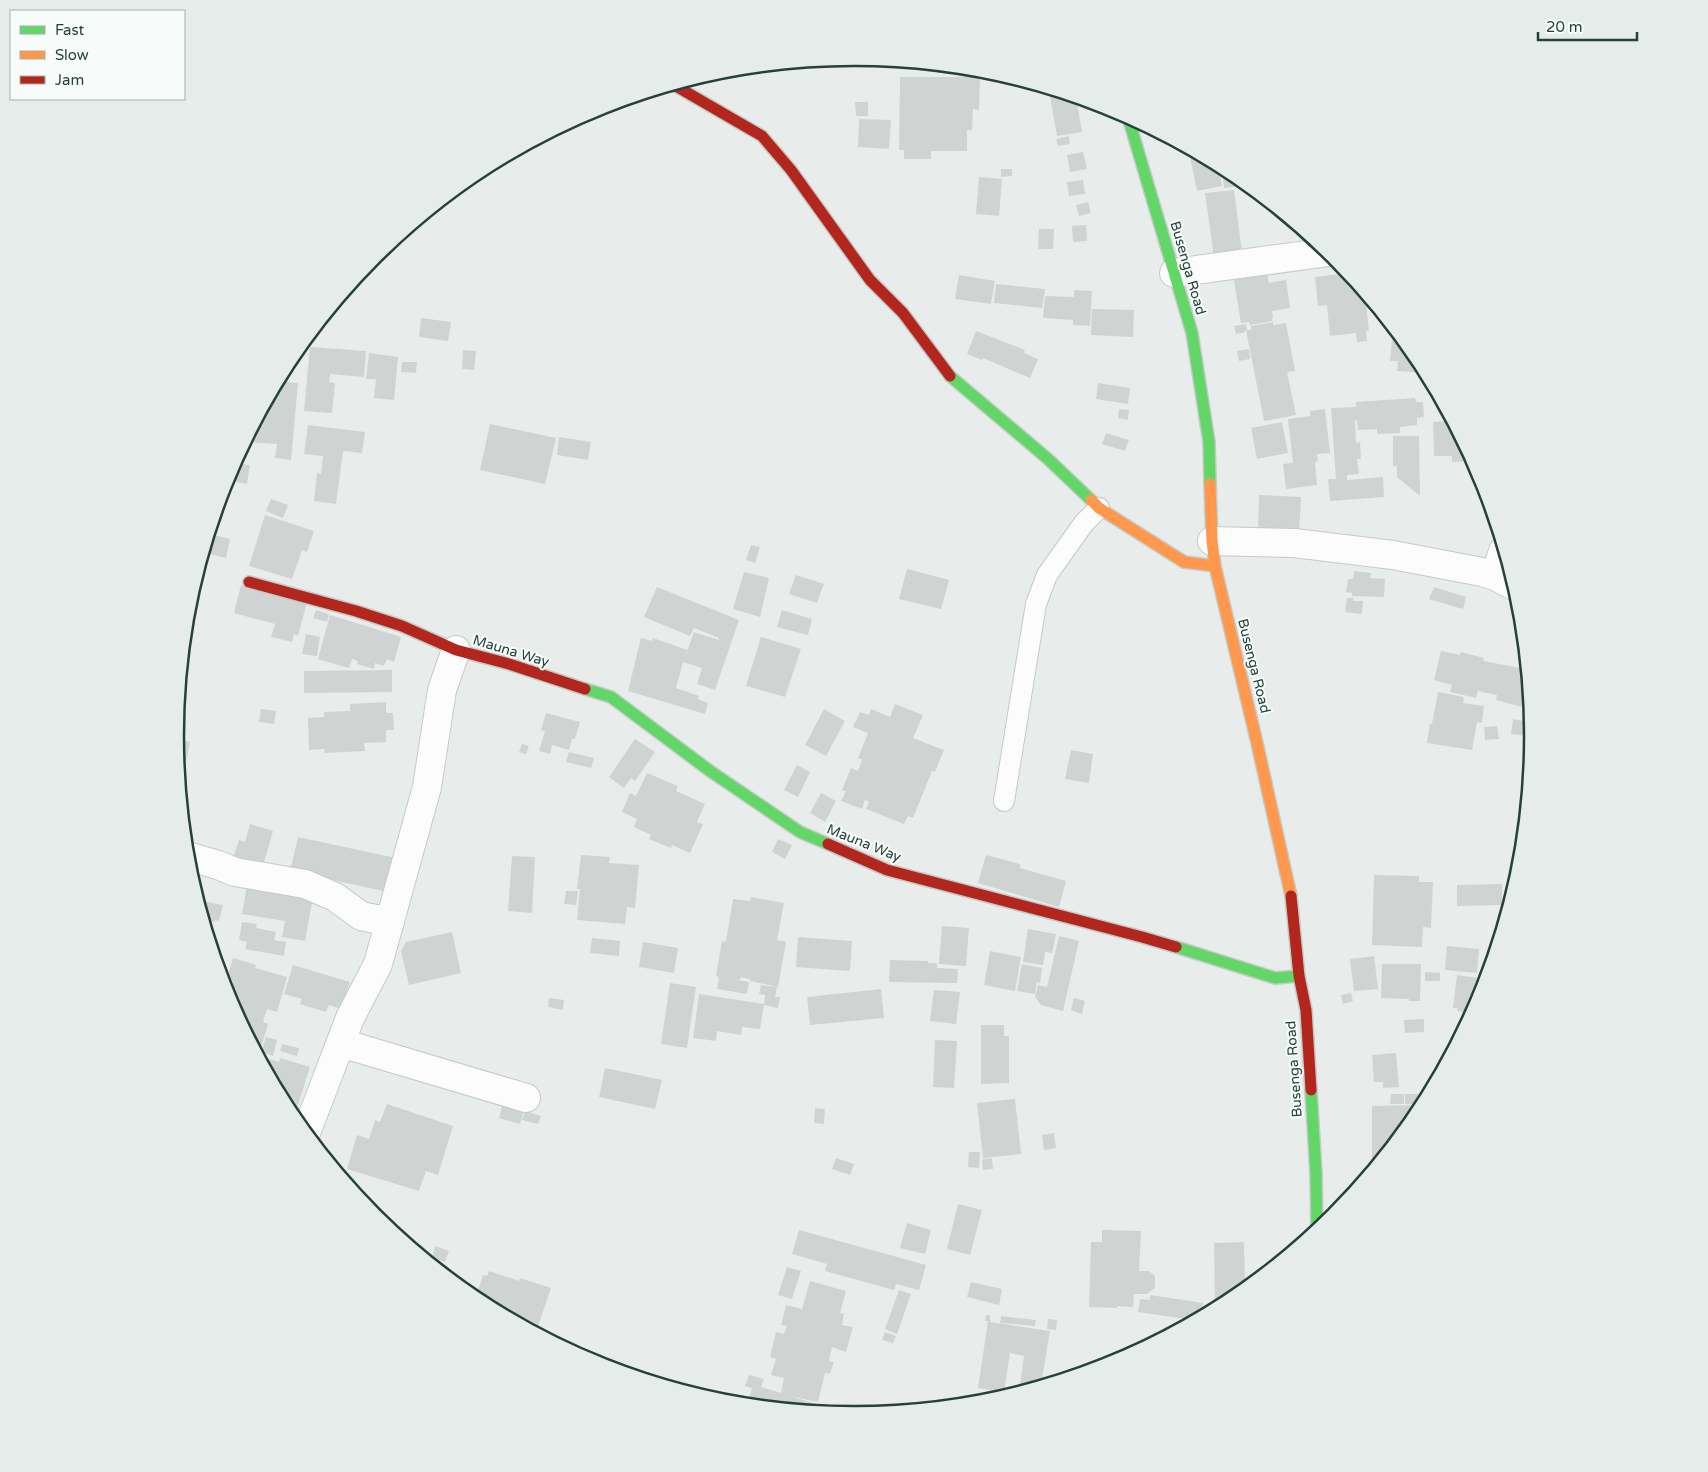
<svg xmlns="http://www.w3.org/2000/svg" width="1708" height="1472" font-family="'Varela Round',sans-serif">
<style>
.building{fill:#cfd4d2}
.lines{fill:none;stroke-linecap:round;stroke-linejoin:round}
.lane-casing{stroke:#c5cac8;stroke-width:22}
.street-casing{stroke:#c5cac8;stroke-width:30}
.fast-casing{stroke:#c3cbc8;stroke-width:14}
.slow-casing{stroke:#c3cbc8;stroke-width:14}
.jam-casing{stroke:#c3cbc8;stroke-width:14}
.lane{stroke:#fcfcfc;stroke-width:20}
.street{stroke:#fcfcfc;stroke-width:28}
.fast{stroke:#63d668;stroke-width:11}
.slow{stroke:#ff974d;stroke-width:11}
.jam{stroke:#b3261e;stroke-width:11}
.labels{text-anchor:middle;dominant-baseline:central;stroke-width:4;stroke-linejoin:round;paint-order:stroke}
.street-label{font-size:14px;fill:#24423a;stroke:#f7fbf9}
.rim{fill:none;stroke:#24423a;stroke-width:2.5}
</style>
<rect width="100%" height="100%" fill="#e8edeb"/>
<!-- building -->
<path class="building" d="M900,77H980L979,110L973,109L972,130H967V151H931V159H904V150H899Z
M1049,90L1076,98L1082,132L1057,136Z
M855,102H868V116H856Z
M859,119L891,120L889,149L858,147Z
M1069,136L1070,144L1058,146L1056,139Z
M1083,152L1087,169L1070,172L1067,155Z
M1199,155L1218,165L1222,186L1197,191L1190,157Z
M1001,169H1012V176L1001,177Z
M1222,170H1227L1231,172L1248,185L1224,188Z
M979,177L1002,179L999,216L976,214Z
M1083,180L1085,194L1069,196L1067,182Z
M1234,190L1242,253L1214,257L1205,193Z
M1088,202L1091,213L1079,216L1076,205Z
M1086,225L1087,241L1073,242L1072,226Z
M1039,229H1054L1053,249H1038Z
M1266,269L1269,283L1286,280L1290,308L1272,311L1273,318L1272,319V321L1250,325L1249,322L1241,323L1233,275Z
M1348,273L1365,294L1369,331H1366L1367,341L1357,342L1356,333L1330,336L1327,305L1318,306L1315,277Z
M959,275L995,281L991,304L955,299Z
M996,284L1045,289L1042,308L994,303Z
M1074,290L1092,291L1090,326L1073,325V320L1043,318L1045,296L1074,297Z
M1092,309L1134,310L1133,337L1091,335Z
M421,318L451,322L448,341L419,337Z
M1273,322V325L1286,323L1295,371L1287,372L1296,415L1264,421L1246,330H1251V326Z
M1246,324L1247,330H1245V332L1236,334L1234,326Z
M1393,329L1418,359L1426,373L1397,371L1398,361H1390Z
M976,331L1025,350L1024,353L1038,359L1030,378L983,358L982,360L967,354Z
M310,347L366,351L364,377L330,374L329,382L335,383L332,413L304,411Z
M1249,349L1250,359L1239,361L1237,351Z
M463,350L476,351L474,370L462,369Z
M369,353L398,357L394,400L374,398L376,379H366Z
M402,362H417L416,373L401,372Z
M278,381L298,383L291,460L275,458L277,444L246,442Z
M1098,383L1130,388L1128,404L1096,399Z
M1415,398L1416,402H1423L1424,417L1417,418V425L1400,427V433L1377,434V429L1358,430L1357,421L1355,420L1356,443L1360,442L1361,459H1357L1359,474L1347,475V480L1383,477L1384,497L1330,501L1328,479H1336L1331,408L1356,407V402Z
M1119,409L1129,410L1128,420L1118,418Z
M1325,409L1330,453L1317,454L1318,461L1315,462L1317,485L1286,489L1283,464L1293,463L1288,419L1310,416V411Z
M1449,416L1473,461L1452,462V456H1434L1433,422L1449,421Z
M1282,422L1288,453L1257,459L1251,428Z
M490,424L556,438L545,484L480,470Z
M308,425L365,432L362,453L343,451L336,504L314,501L317,473L321,474L323,456L304,454Z
M1106,433L1129,440L1125,451L1102,444Z
M1393,436H1419L1420,496L1397,477V466H1393Z
M559,437L591,442L588,460L557,455Z
M234,463L250,465L247,484L227,480Z
M1259,495L1301,497L1299,533L1258,531Z
M271,499L288,505L283,518L266,511Z
M265,515L314,531L307,552L302,550L292,579L249,566Z
M210,534L230,539L226,558L205,553Z
M751,545L760,547L755,563L746,560Z
M907,569L949,580L941,609L899,599Z
M1354,571L1371,573L1370,578L1385,579L1384,597L1352,596V593L1346,592L1348,579H1353Z
M744,572L769,578L760,617L733,609Z
M796,575L824,584L817,603L789,594Z
M241,585L307,602L298,636L294,634L292,642L271,637L275,624L234,613Z
M657,587L739,620L715,690L697,684L702,668L683,662L676,688L699,696L698,699L708,703L705,714L628,691L641,638L652,641L653,638L687,650L685,657L694,632L719,640V638L694,628L690,636L644,617Z
M1434,587L1466,597L1463,609L1429,599Z
M1347,598H1353V601H1363L1362,614L1345,612Z
M316,610L329,614L327,622L313,618Z
M782,610L812,619L808,635L777,627Z
M330,615L401,637L394,662L387,659L384,666L375,663L374,669L357,664L358,661L352,659L349,668L318,659Z
M306,634L320,637L317,656L302,654Z
M761,637L801,649L785,697L746,686Z
M1441,651L1460,655L1461,652L1484,658L1483,661L1526,669L1527,683L1522,707L1496,700L1497,695L1478,691L1476,698L1450,692L1452,685L1434,680Z
M392,670V692L304,693V671Z
M1438,692L1464,697L1463,703L1484,706L1482,723L1477,722L1472,750L1427,743L1430,723L1432,724Z
M386,702V713H393L394,730H386V742L364,743L365,751L324,753L325,749L309,750L308,718L324,717V712L350,711V704Z
M895,704L923,715L913,738L944,750L935,772L932,771L913,818L908,816L904,824L866,809L869,802L865,800L862,809L841,801L846,791L842,790L851,768L858,771L862,760L858,758L868,733L853,727L860,712L869,715L871,709L890,717Z
M261,709L276,711L274,724L259,722Z
M824,709L845,721L826,756L805,745Z
M546,713L580,722L575,739H572L569,750L552,745L550,754L539,751L545,731L541,730Z
M1513,719L1529,722L1526,736L1511,734Z
M1497,726L1499,739L1485,740L1484,727Z
M176,739L190,742L181,788Z
M635,739L655,752L635,781L631,778L624,788L609,777Z
M522,744L529,746L526,754L519,752Z
M1071,750L1093,754L1089,783L1065,779Z
M569,752L594,758L591,768L566,762Z
M797,765L810,772L798,797L784,790Z
M647,773L678,786L676,791L705,804L697,822L703,824L690,853L672,845L671,848L649,839L651,835L634,827L637,819L622,812L630,793L636,796Z
M821,793L836,801L825,822L810,813Z
M250,824L273,831L261,873L231,864L239,840L245,842Z
M298,837L396,858L388,892L304,874L286,875L288,866L291,867Z
M778,839L792,845L785,859L772,852Z
M581,855L610,857L609,863L639,865L635,908L627,907L625,924L577,920L580,889H577Z
M986,855L1020,864V868L1066,881L1059,907L978,883Z
M512,856L535,857L532,913L508,911Z
M1374,875L1419,876V882H1433L1431,928L1423,927L1422,947L1372,945Z
M1502,884V905L1457,906V885Z
M247,885L313,897L305,941L282,937L285,921L242,914Z
M566,891H578L576,905L564,904Z
M751,897L784,903L777,940L786,942L778,987L750,981V979L741,977L740,980L732,979L749,982L747,994L717,989L719,977L716,976L722,941L726,942L733,899L750,901Z
M198,900L223,905L219,921L215,920V922L204,920Z
M242,922L257,924L256,928L276,932L274,940L286,942L284,956L245,949L247,942L239,940Z
M942,926L969,928L966,966L939,964Z
M1028,929L1056,934L1052,953L1045,952L1043,965L1023,962Z
M452,932L461,973L409,985L401,951L406,942Z
M1059,936L1079,941L1063,1011L1041,1005L1035,997L1038,985L1047,987Z
M798,937L852,941L850,971L796,967Z
M592,938L620,941L619,956L590,953Z
M643,942L678,948L674,973L639,967Z
M1447,946L1479,949L1477,973L1445,970Z
M990,951L1021,957L1015,991L984,985Z
M1374,956L1378,989L1354,991L1350,959Z
M233,958L256,965L255,968L287,977L277,1012L267,1009L263,1022L268,1024L260,1051L256,1050L227,995L220,973L228,975Z
M890,960L928,961V963H937V968L958,969L957,983L889,982Z
M1022,964L1042,968L1040,983L1037,982L1035,994L1017,991Z
M1382,964H1421L1420,1001H1409V999L1381,998Z
M293,965L350,982L341,1009L329,1005L326,1012L300,1004L302,999L284,994Z
M1425,972L1440,973V981H1425Z
M1457,975L1479,978L1475,1007L1472,1013L1457,1011L1458,1008H1453Z
M670,983L696,987L687,1048L661,1044Z
M761,985L777,987L775,997H780L778,1008L764,1005L765,995L772,996L759,994Z
M881,989L884,1018L810,1025L807,997Z
M934,990L960,992L956,1024L930,1021Z
M1351,993L1353,1001L1343,1004L1341,995Z
M699,994L764,1004L760,1029L742,1027L741,1035L717,1031L716,1041L693,1038Z
M549,998L564,1000L563,1010L548,1007Z
M1074,998L1085,1001L1082,1014L1071,1010Z
M1424,1019V1032L1405,1033L1404,1020Z
M981,1025H1004V1036H1009V1083L981,1084Z
M266,1037L277,1040L273,1056L261,1052Z
M935,1040L957,1041L954,1088L933,1087Z
M282,1044L299,1048L297,1056L280,1051Z
M1396,1053L1399,1087L1383,1088V1082H1374L1372,1055Z
M259,1056L279,1062L280,1058L310,1067L294,1118Z
M605,1068L662,1080L655,1109L599,1097Z
M1391,1094H1404V1104H1390Z
M1405,1094H1426V1098L1418,1113L1372,1169V1106L1420,1105L1405,1104Z
M1015,1099L1021,1154L983,1158L977,1103Z
M503,1103L524,1110L520,1124L499,1118Z
M387,1104L453,1126L438,1175L426,1171L419,1191L347,1169L357,1135L369,1139L375,1120L380,1122Z
M815,1108L825,1109L824,1124L814,1123Z
M525,1111L541,1116L538,1124L522,1120Z
M1054,1133L1056,1148L1044,1150L1042,1135Z
M969,1152H980L979,1168L968,1167Z
M836,1158L854,1164L850,1175L832,1169Z
M992,1158L993,1169L983,1170L982,1159Z
M958,1204L982,1210L970,1255L947,1249Z
M907,1223L931,1230L925,1254L900,1248Z
M799,1230L926,1265L919,1290L896,1284L894,1290L825,1271L827,1264L792,1254Z
M1102,1230L1141,1231L1139,1271H1149L1155,1276V1288L1147,1294H1134L1133,1307L1117,1306V1308L1089,1307L1091,1242H1102Z
M402,1238L423,1246L420,1254L402,1239Z
M1244,1242L1245,1289L1231,1300L1215,1309L1214,1243Z
M435,1246L449,1251L445,1262L432,1258Z
M787,1267L801,1271L792,1299L778,1295Z
M489,1271L519,1281L520,1278L551,1288L536,1332L485,1304V1301L480,1299L481,1296L477,1294L483,1275L487,1276Z
M810,1281L846,1291L840,1313L844,1314L842,1325L853,1327L846,1352L832,1347L829,1361L834,1362L830,1374L825,1373L818,1402L790,1396L833,1409L832,1412L747,1404L752,1388L745,1386L749,1375L764,1379L761,1387L781,1393L784,1378L771,1375L776,1359L770,1357L776,1332L784,1334L787,1326L781,1325L786,1305L802,1309Z
M971,1282L1002,1289L999,1305L967,1297Z
M899,1290L911,1294L897,1334L885,1329Z
M1150,1295L1203,1303L1202,1308L1213,1310L1193,1320L1138,1312L1140,1299L1150,1300Z
M986,1315H990V1322L1050,1331L1041,1385L1019,1392L1024,1356L1010,1353L1004,1392L978,1388L988,1321H985Z
M1001,1316L1036,1320L1035,1326L1000,1323Z
M1048,1319L1057,1320L1056,1330L1047,1329Z
M885,1332L896,1336L893,1343L882,1340Z"/>
<g class="lines">
<!-- lane casing -->
<g class="lane-casing">
<path id="lane" d="M1004,801L1036,604L1047,575L1084,523L1099,508"/>
</g>
<!-- street casing -->
<g class="street-casing">
<path id="street" d="M1174,273L1329,252
M1212,541L1294,543L1393,555L1482,572L1495,576L1514,586
M1495,576L1503,551
M187,856L218,865L235,872L305,884L335,897L361,916L390,922
M341,1043L526,1098
M306,1133L350,1018L378,964L427,787L442,690L456,650"/>
</g>
<!-- fast casing -->
<g class="fast-casing">
<path id="fast" d="M1128,117L1192,333L1209,442L1210,484
M950,376L1048,459L1091,500
M585,689L611,697L710,771L800,832L828,844
M1176,947L1275,978L1299,976
M1311,1090L1316,1174L1317,1229"/>
</g>
<!-- slow casing -->
<g class="slow-casing">
<path id="slow" d="M1210,484L1212,541L1215,566L1257,743L1291,896
M1091,500L1099,508L1184,562L1215,566"/>
</g>
<!-- jam casing -->
<g class="jam-casing">
<path id="jam" d="M674,85L762,136L791,170L870,280L903,313L950,376
M249,582L356,611L402,626L456,650L509,664L585,689
M828,844L887,870L1142,937L1176,947
M1291,896L1299,976L1306,1010L1311,1090"/>
</g>
<!-- lane -->
<use href="#lane" class="lane"/>
<!-- street -->
<use href="#street" class="street"/>
<!-- fast -->
<use href="#fast" class="fast"/>
<!-- slow -->
<use href="#slow" class="slow"/>
<!-- jam -->
<use href="#jam" class="jam"/>
</g>
<g class="labels">
<!-- street labels -->
<g class="street-label">
<text transform="translate(1188 268) rotate(74)">Busenga Road</text>
<text transform="translate(511 651) rotate(17)">Mauna Way</text>
<text transform="translate(1254 666) rotate(76)">Busenga Road</text>
<text transform="translate(864 843) rotate(22)">Mauna Way</text>
<text transform="translate(1294 1069) rotate(-94)">Busenga Road</text>
</g>
</g>
<!-- crop -->
<path d="M0 0H1708V1472H0ZM184 736a670 670 0 1 1 1340 0a670 670 0 1 1-1340 0Z" fill="#e6ecea" fill-rule="evenodd"/>
<path class="rim" d="M184 736a670 670 0 1 1 1340 0a670 670 0 1 1-1340 0Z"/>
<!-- legend -->
<rect x="10" y="10" width="175" height="90" fill="#f7fbf9" stroke="#a3b1ad"/>
<rect x="20" y="26" width="25" height="8" fill="#63d668" stroke="#a3b1ad"/>
<text x="55" y="35" font-size="15" fill="#24423a">Fast</text>
<rect x="20" y="51" width="25" height="8" fill="#ff974d" stroke="#a3b1ad"/>
<text x="55" y="60" font-size="15" fill="#24423a">Slow</text>
<rect x="20" y="76" width="25" height="8" fill="#b3261e" stroke="#a3b1ad"/>
<text x="55" y="85" font-size="15" fill="#24423a">Jam</text>
<!-- scale -->
<path d="M1538 32v8h99v-8" fill="none" stroke="#24423a" stroke-width="2.5"/>
<text x="1546" y="32" font-size="15" fill="#24423a" stroke="#f7fbf9" stroke-width="4" paint-order="stroke">20 m</text>
</svg>
